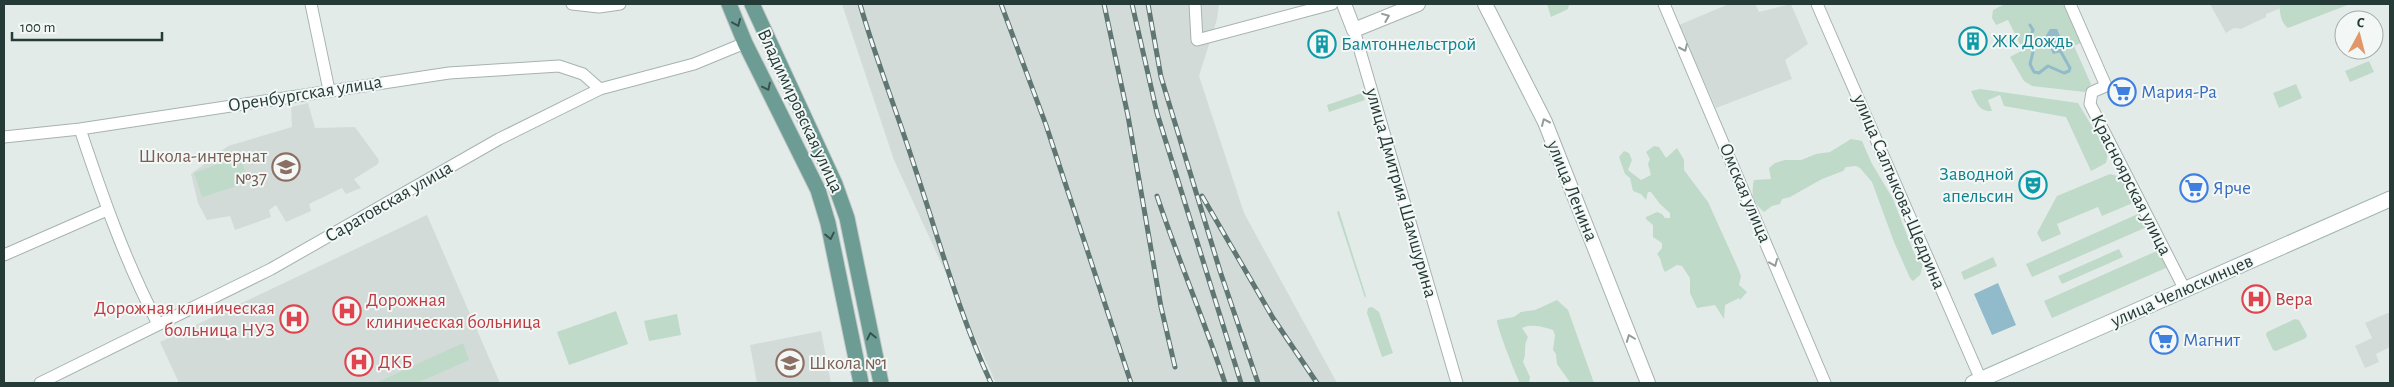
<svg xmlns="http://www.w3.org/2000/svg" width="2394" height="387" font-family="'Alegreya Sans',sans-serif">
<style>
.built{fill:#d2dbd8}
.green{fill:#bfdac9}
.water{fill:#91baca}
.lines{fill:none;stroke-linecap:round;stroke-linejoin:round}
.stream{stroke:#91baca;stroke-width:3}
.minor-casing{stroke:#a6b3b0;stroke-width:13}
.tertiary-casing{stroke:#a6b3b0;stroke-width:16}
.secondary-casing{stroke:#a3b6b1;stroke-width:17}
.primary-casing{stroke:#c2c8c7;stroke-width:17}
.minor{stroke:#fff;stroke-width:11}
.tertiary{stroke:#fff;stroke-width:14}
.secondary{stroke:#fff;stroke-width:15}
.primary{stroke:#6d9c95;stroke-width:15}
.rail-casing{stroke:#5f7673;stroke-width:5}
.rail{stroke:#f3f8f6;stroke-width:3;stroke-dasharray:9;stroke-linecap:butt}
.oneway{stroke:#929d9b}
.oneway2{stroke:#37534e}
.labels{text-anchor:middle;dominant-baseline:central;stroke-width:4;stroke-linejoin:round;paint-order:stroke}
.culture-label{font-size:19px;fill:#0d838f;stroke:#f3f8f6;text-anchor:start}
.shop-label{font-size:19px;fill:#366cbe;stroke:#f3f8f6;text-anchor:start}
.street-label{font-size:19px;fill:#253b37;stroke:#f3f8f6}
.education-label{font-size:19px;fill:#785e54;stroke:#f3f8f6;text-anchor:end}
.health-label{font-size:19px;fill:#be3a42;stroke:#f3f8f6;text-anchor:start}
</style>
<rect width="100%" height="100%" fill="#e3ebe9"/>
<!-- built -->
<path class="built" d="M842,4H1219L1217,19L1199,76L1244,213L1337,383H996L894,160Z
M1729,4H1755L1759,12L1791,4L1808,44L1785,60L1792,79L1716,108L1679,25Z
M2210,4H2291L2266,14V17L2241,29L2234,28L2226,33Z
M308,103L315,128L355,127L379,160L378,164L354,179L361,188L346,194L342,188L309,204L311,211L286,222L276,205L269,210L271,217L235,230L230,216L207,220L198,203L191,174L228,146L292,127L291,107Z
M427,215L500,383H179L160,342Z
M2390,312V347L2376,354L2379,362L2365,368L2355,346L2372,338L2365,323Z
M821,331L831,383H757L750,345Z"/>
<!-- green -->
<path class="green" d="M1547,4H1569L1568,9L1551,17Z
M2005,4H2067L2085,41L2074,46L2091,84L2085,92L2032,86L2024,81L2010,57L2023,50L2008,20L1996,25L1992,18L1993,10Z
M2280,4H2350L2288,28C2281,23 2279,12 2280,4Z
M2369,61L2374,72L2350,82L2345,71Z
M2296,84L2302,98L2279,108L2273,93Z
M1980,89L2078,103L2108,153L2106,163L2091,171L2066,117L2004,106L2000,95L1988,100L1992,111C1979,112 1976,102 1971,91Z
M1362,93L1365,100L1329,112L1327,105Z
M1851,139L1862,141L1871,162L1893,199L1914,253L1923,265L1920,275L1913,281L1910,278L1894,242L1872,182L1860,168L1856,166L1846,167L1843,171L1822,179L1790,197L1782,199L1780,204L1772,206L1764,212C1752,202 1751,194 1754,180L1771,179L1769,168L1775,163L1785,160H1801L1816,154L1830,152Z
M1654,146L1659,147L1666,158L1677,148L1684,160V170L1708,202L1737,266L1741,276L1739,285L1747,292L1740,300L1739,298L1725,305L1724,319L1715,305L1697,308L1690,293V278L1682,266L1677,265L1665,272C1661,266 1662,259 1657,254L1662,248V243L1653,237V225L1646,219V217L1657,212L1662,214L1665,218H1670V213L1660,204L1651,192H1648L1646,200L1641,194L1633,191L1630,178L1625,174L1619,157L1624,151L1629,153L1632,160L1628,170L1641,180L1651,175L1648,164L1650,159L1646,152Z
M237,157L240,158L248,179L246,183L202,197L194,173Z
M2110,174L2122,177L2135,202L2102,216L2098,207L2057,224L2061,234L2042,242L2037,233L2057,196Z
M1339,211L1366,296L1365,298L1337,212Z
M2140,213L2147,227L2032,277L2026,264Z
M2119,249L2123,257L2062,284L2058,276Z
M2159,250L2168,267L2052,318L2044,301Z
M1993,257L1997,266L1964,280L1961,272Z
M1557,300L1568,310L1594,383H1571L1569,381L1557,364L1556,354L1553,350L1555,335L1553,330C1544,327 1531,323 1522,328L1528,337C1523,346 1527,353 1523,362L1530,377L1529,383H1520C1516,376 1496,325 1497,320L1514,317L1521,312L1535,310Z
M1372,307L1379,312L1393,353L1382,357L1367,313L1368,308Z
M616,311L628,344L569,365L557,332Z
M677,314L681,335L649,341L644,321Z
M2295,319L2299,320L2307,335L2306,338L2276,351L2273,350L2266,335L2267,332Z
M463,343L469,360L417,383H376Z"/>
<!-- water -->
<path class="water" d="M2050,29H2057L2064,45L2061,52L2053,54L2045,37Z
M1998,283L2016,325L1992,335L1974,294Z"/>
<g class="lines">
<!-- stream -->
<path class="stream" d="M2030,25L2033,30L2029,42L2033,52L2030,64L2034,72L2039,73L2048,66L2064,73L2069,71L2070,68L2061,52"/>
<!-- minor casing -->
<g class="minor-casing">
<path id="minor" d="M311,4L329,90
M572,4L599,7L620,4
M1195,4L1197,40L1332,4
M1664,4L1825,383
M1817,4L1981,380
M2070,4L2106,86L2092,92L2090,104L2185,290
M1354,30L1457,383
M80,129C102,195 125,261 158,324
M4,137L80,129L449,73L559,66L583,74L600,89
M4,255L107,210
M40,383L271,269L499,139L600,89L694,64L745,43"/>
</g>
<!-- tertiary casing -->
<g class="tertiary-casing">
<path id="tertiary" d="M1344,4L1354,30L1418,4
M1485,4L1545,122L1648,383"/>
</g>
<!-- secondary casing -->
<g class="secondary-casing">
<path id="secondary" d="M1973,383L2390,199"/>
</g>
<!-- primary casing -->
<g class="primary-casing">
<path id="primary" d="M729,4L745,43L818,190L828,223L861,383
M752,4L835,184L847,218L881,383"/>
</g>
<!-- minor -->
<use href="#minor" class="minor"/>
<!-- tertiary -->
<use href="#tertiary" class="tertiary"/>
<!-- secondary -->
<use href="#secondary" class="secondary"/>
<!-- primary -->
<use href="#primary" class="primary"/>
<!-- rail casing -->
<g class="rail-casing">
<path id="rail" d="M860,4C875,57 896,109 913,162C938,236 958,312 991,383
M1001,4L1046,125L1131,383
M1104,4L1128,116L1161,307L1175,367
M1132,4L1157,113L1241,383
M1148,4L1161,77L1220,271L1258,383
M1157,196C1178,259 1204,320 1225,383
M1202,196L1273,318L1317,383"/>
</g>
<!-- rail -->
<use href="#rail" class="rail"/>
</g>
<!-- one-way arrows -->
<defs><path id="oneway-chevron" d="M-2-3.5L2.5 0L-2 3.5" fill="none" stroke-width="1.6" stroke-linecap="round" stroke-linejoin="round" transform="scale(1.25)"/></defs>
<g class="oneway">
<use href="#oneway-chevron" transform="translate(1386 17) rotate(-22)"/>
<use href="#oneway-chevron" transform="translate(1684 48) rotate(66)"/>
<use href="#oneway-chevron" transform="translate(1545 122) rotate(-114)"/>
<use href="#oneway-chevron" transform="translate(1774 263) rotate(68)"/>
<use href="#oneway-chevron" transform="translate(1630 338) rotate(-111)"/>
</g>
<g class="oneway2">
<use href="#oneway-chevron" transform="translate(737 23) rotate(67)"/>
<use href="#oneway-chevron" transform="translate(767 87) rotate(64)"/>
<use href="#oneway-chevron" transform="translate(830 236) rotate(78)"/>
<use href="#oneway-chevron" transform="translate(871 336) rotate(-102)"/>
</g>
<!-- icons -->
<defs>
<g id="building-ring" transform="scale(1.4375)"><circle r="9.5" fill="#f3f8f6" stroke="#0f9aa8" stroke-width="1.5"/><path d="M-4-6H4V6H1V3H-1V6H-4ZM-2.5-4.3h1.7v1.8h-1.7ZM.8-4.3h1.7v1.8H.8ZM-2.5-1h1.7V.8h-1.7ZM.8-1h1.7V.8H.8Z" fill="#0f9aa8"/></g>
<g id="supermarket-ring" transform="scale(1.4375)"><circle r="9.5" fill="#f3f8f6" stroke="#3f7fe0" stroke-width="1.5"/><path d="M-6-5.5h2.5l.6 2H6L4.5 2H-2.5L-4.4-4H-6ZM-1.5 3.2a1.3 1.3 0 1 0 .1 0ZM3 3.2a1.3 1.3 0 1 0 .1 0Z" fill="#3f7fe0"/></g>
<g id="school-ring" transform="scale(1.4375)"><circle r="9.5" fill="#f3f8f6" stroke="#8d6e63" stroke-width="1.5"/><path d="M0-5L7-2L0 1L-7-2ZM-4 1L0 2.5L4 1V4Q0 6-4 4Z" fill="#8d6e63"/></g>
<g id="theatre-ring" transform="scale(1.4375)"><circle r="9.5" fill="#f3f8f6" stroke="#0f9aa8" stroke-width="1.5"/><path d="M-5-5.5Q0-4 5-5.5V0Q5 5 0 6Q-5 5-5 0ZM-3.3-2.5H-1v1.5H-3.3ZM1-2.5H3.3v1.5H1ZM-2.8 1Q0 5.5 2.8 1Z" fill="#0f9aa8"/></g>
<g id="hospital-ring" transform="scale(1.4375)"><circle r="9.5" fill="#f3f8f6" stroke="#e0444e" stroke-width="1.5"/><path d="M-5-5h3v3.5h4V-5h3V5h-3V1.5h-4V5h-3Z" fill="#e0444e"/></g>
</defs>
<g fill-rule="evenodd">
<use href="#building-ring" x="1973" y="41"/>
<use href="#building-ring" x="1322" y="44"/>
<use href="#supermarket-ring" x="2122" y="92"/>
<use href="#school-ring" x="286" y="167"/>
<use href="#theatre-ring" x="2033" y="185"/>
<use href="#supermarket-ring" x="2194" y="188"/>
<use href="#hospital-ring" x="2256" y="299"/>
<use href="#hospital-ring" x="347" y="311"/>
<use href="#hospital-ring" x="294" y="319"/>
<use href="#supermarket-ring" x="2164" y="340"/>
<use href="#hospital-ring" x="359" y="362"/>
<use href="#school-ring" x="790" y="363"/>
</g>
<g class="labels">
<!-- culture labels -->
<g class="culture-label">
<text x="1992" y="41">ЖК Дождь</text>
<text x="1341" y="44">Бамтоннельстрой</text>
<text x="2014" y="174" text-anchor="end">Заводной<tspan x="2014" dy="22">апельсин</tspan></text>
</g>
<!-- shop labels -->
<g class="shop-label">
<text x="2141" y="92">Мария-Ра</text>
<text x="2213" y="188">Ярче</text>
<text x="2183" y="340">Магнит</text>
</g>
<!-- street labels -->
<g class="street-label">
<text transform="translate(305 94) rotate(-9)">Оренбургская улица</text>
<text transform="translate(800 111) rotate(65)">Владимировская улица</text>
<text transform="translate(2131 185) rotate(63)">Красноярская улица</text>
<text transform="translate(1572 191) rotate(68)">улица Ленина</text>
<text transform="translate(1899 192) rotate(67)">улица Салтыкова-Щедрина</text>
<text transform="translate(1401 193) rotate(74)">улица Дмитрия Шамшурина</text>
<text transform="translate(1745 193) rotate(67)">Омская улица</text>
<text transform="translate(389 202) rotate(-30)">Саратовская улица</text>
<text transform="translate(2182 291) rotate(-24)">улица Челюскинцев</text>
</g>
<!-- education labels -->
<g class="education-label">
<text x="267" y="156">Школа-интернат<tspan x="267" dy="22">№37</tspan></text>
<text x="809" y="363" text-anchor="start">Школа №1</text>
</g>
<!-- health labels -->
<g class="health-label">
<text x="2275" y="299">Вера</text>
<text x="366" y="300">Дорожная<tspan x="366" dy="22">клиническая больница</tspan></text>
<text x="275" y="308" text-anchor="end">Дорожная клиническая<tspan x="275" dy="22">больница НУЗ</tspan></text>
<text x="378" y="362">ДКБ</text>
</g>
</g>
<!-- border -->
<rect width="2394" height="387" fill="none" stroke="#253b37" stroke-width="10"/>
<!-- north arrow -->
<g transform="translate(2359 35) rotate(7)"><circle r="24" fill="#f3f8f6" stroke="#a1acaa"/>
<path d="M0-4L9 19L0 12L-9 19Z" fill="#e2976a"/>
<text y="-8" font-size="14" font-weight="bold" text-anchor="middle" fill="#253b37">С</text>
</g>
<!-- scale -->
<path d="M12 32v8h150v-8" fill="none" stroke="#253b37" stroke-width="2.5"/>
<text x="20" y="32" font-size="15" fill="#253b37" stroke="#f3f8f6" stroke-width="4" paint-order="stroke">100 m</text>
</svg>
